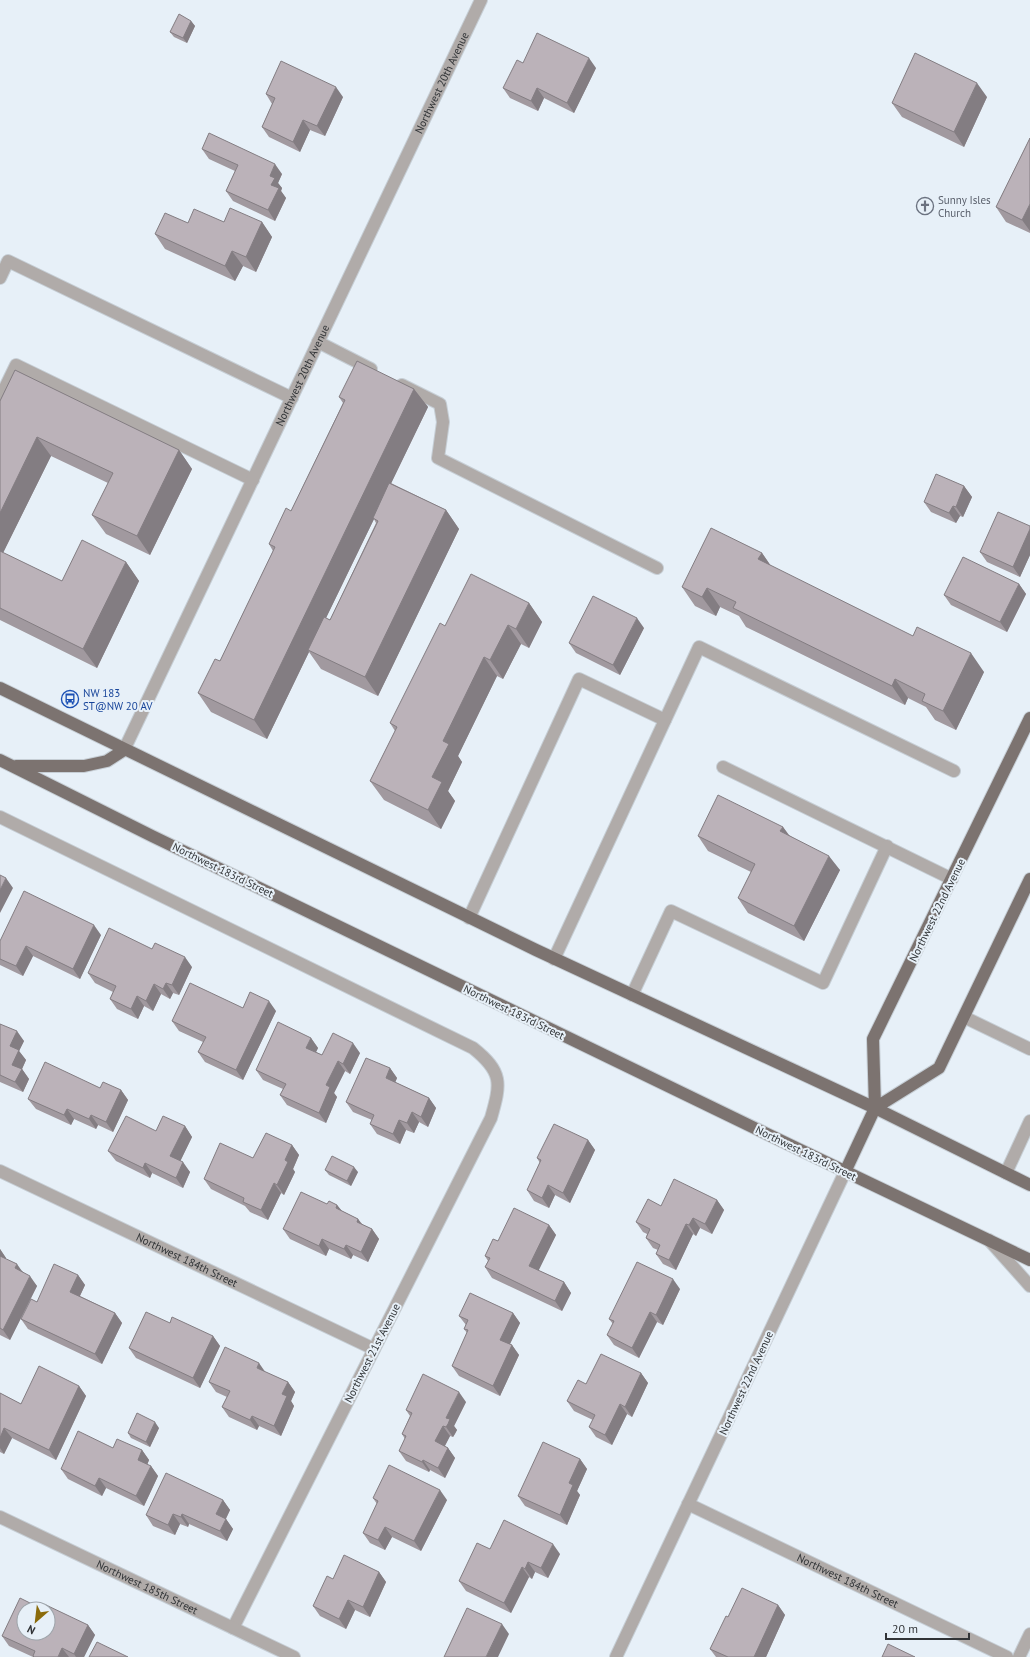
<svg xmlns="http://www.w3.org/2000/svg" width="1030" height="1657" font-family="'PT Sans',sans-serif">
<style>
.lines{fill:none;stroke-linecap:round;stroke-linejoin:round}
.minor-casing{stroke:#c6ced5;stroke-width:14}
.major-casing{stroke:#c6ced5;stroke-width:14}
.minor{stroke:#b0aba9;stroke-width:12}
.major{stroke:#7c7370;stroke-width:12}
.wall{fill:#a1999f;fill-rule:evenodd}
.shaded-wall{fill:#837d82}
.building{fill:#bbb2b9;stroke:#837d82}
.labels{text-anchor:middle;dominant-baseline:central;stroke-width:4;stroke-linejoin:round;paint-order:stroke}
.street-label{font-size:11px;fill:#313437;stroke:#e7f0f8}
.worship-label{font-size:11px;fill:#5b616d;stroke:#e7f0f8;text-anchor:start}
.transit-label{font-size:11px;fill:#164399;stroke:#e7f0f8;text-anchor:start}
</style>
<rect width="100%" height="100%" fill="#e7f0f8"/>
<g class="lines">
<!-- minor casing -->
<g class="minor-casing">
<g id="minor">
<path d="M0,278L8,261L292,398"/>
<path d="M318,342L371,369"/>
<path d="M402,385L440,404L443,422L438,458L657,568"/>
<path d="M0,398L16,365L253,480"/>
<path id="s1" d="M124,750L481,0"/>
<path d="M723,767L952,879"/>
<path d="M0,817L473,1048C503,1072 501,1083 491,1118L233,1628"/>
<path d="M469,918L579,679L665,720"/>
<path d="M554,959L699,647L954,771"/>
<path d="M632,995L671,911L823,983L887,846"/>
<path d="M964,1017L1030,1049"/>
<path id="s2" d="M0,1171L374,1349"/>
<path d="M1006,1173L1030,1121"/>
<path d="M989,1240L1030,1286"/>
<path id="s3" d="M688,1504L1007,1657"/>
<path id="s4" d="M0,1517L294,1657"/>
<path d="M616,1657L845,1172"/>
<path d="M1019,1657L1030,1634"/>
</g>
</g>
<!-- major casing -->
<g class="major-casing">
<path id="major" d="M0,688L536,950L875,1108L1030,1185
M0,760L152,836L769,1135L1030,1260
M16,766H84L107,761L124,750
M875,1108L939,1068L1030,879
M845,1172L875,1108L873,1039L1030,718"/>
</g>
<!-- minor -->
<use href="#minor" class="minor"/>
<!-- major -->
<use href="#major" class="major"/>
</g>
<!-- wall -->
<path class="wall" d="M191,21L195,26L187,43L174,37L170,32Z
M523,63L596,68L574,113L544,98L538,111L510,98L503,88Z
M266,94L343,97L325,136L310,130L300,152L269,137L262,127L272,104Z
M987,97L964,147L902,117L892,103Z
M1030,138V233L1006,222L996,207Z
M202,149L282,174L278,183L282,188L281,191L286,198L275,221L233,201L226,191L235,171L209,159Z
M224,222H262L272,237L256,272L243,266L235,281L165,249L155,234L188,223Z
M414,389L428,407L391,483L446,510L459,529L378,696L321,669L309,652L267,739L211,712L198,693L220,661L273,551L269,544L291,511L343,403L339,397ZM374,519L376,523L330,620L326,618Z
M0,401L179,450L192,469L150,555L106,534L92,515L108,483L51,456L3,553L62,581L126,562L139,581L97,668L0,620Z
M964,486L972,497L963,517L960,516L956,523L931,512L924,502Z
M1030,529V555L1020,577L987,562L980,552Z
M762,553L771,566L984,672L956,730L935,720L926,707L908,698L905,705L746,627L739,616L720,607L716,616L695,606L682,587Z
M1019,584L1026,594L1007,632L951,605L944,595Z
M529,603L542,622L529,648L521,644L503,679L497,676L458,756L462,762L448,791L455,801L441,829L384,800L370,781L395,731L390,723L445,626Z
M644,628L620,675L576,653L569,643Z
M783,827L789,835L840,870L804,941L748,913L738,898L751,872L708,851L698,836Z
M101,935L80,979L33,956L23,976L0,965V941Z
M192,967L179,995L173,993L170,999L161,994L153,1011L144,1006L138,1019L117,1009L110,999L113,992L95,983L88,973Z
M243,1008L276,1011L243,1080L205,1062L198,1052L203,1042L179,1031L172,1021Z
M0,1024L24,1041L19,1051L26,1060L22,1069L29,1079L23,1092L0,1082Z
M311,1038L318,1048L316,1052L322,1055L360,1053L350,1074L345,1071L334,1093L337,1097L326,1123L287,1105L280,1095L283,1089L263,1080L256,1070Z
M390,1068L397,1078L395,1082L429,1098L436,1108L428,1127L419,1122L414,1133L406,1130L400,1144L377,1134L370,1124L372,1120L353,1112L346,1102Z
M100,1088L121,1090L128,1100L113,1132L98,1125L96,1129L74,1119L71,1125L36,1109L28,1099Z
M185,1126L192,1137L180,1161L190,1172L183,1188L152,1173L150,1178L116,1161L108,1151L156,1131Z
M588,1140L595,1150L570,1203L555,1195L549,1208L534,1201L527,1190L540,1163L537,1158Z
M292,1145L299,1155L293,1169L295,1172L284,1195L281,1193L268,1220L250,1212L245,1206L211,1189L204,1179L253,1158Z
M325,1170L358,1172L351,1186L329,1175Z
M717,1200L724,1210L712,1234L700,1228L696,1236L693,1234L676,1270L663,1264L656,1254L658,1250L653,1248L646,1238L647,1234L643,1232L636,1222L661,1206Z
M327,1204L337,1205L342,1211L358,1219L363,1225L372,1229L379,1239L368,1262L353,1255L351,1259L329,1249L326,1256L290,1239L283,1229Z
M549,1225L556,1235L538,1270L564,1282L571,1293L562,1311L492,1278L485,1267L488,1261L485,1256L498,1241Z
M0,1249L6,1258L5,1259L22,1271L37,1286L10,1340L0,1335Z
M78,1275L85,1285L80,1296L115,1313L122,1323L102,1364L28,1329L21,1319L37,1302Z
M680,1289L663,1325L657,1322L639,1358L614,1345L607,1335L613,1324L609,1319Z
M513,1313L520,1323L510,1344L512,1345L519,1355L500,1396L459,1376L452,1366L467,1333L464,1329L466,1325L459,1316Z
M170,1323L213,1336L220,1346L200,1388L136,1358L129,1348Z
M265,1372L288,1382L295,1392L291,1401L294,1406L281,1436L259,1426L257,1430L229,1417L222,1407L227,1397L216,1392L209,1382Z
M641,1373L648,1383L632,1417L627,1414L612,1445L596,1437L589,1427L593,1420L574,1411L567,1401L586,1384Z
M79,1386L86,1396L56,1460L12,1438L4,1454L0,1452V1393L21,1404Z
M466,1402L454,1426L457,1430L455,1434L453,1437L450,1436L445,1446L448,1448L455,1458L445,1478L430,1470L429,1472L406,1461L399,1451L405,1439L402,1434L410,1416L406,1410Z
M159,1428L150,1447L131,1438L128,1433Z
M113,1448L142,1450L149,1460L147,1465L151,1466L158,1476L144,1506L106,1488L102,1496L68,1479L61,1469Z
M580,1459L587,1469L577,1491L580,1495L567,1525L525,1506L518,1496Z
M373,1498L447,1500L421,1551L392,1537L385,1550L370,1543L363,1533L377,1504Z
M223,1500L230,1510L226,1519L233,1529L227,1541L189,1524L188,1527L180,1524L175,1535L153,1526L146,1515Z
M490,1549L560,1554L548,1578L535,1572L532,1579L529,1577L511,1613L466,1591L459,1581Z
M379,1572L386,1582L370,1617L355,1610L346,1629L320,1616L313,1606L333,1579Z
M778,1605L785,1615L766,1657H716L710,1649L728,1617Z
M42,1609L88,1625L95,1635L84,1657H33L9,1646L2,1636Z"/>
<!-- shaded-wall -->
<path class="shaded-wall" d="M191,21L195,26L187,43L183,38Z
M589,58L596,68L574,113L567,103Z
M977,83L987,97L964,147L954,132Z
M336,87L343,97L325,136L317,126Z
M537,88L544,98L538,111L531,101Z
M303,120L310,130L300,152L293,142Z
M275,164L282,174L278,183L282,188L281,191L286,198L275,221L268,210L271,185L270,176Z
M1030,204V231L1022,220Z
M262,222L272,237L256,272L246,257Z
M232,251L243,266L235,281L225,266Z
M414,389L428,407L374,519L373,518L374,519L310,651L308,650L309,652L267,739L254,720Z
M37,437L51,456L0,559V513Z
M179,450L192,469L150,555L137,536Z
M964,486L972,497L963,517L956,507Z
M953,506L960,516L956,523L949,513Z
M446,510L459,529L378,696L365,677Z
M1030,529V555L1020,577L1013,567Z
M762,553L775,572L758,559Z
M126,562L139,581L97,668L83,649Z
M1019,584L1026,594L1007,632L1000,622Z
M707,588L720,607L716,616L702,597Z
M529,603L542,622L529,648L516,629Z
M637,618L644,628L620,675L613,665Z
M508,625L521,644L503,679L490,660Z
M971,653L984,672L956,730L943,711Z
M484,657L497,676L458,756L462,762L448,791L455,801L441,829L428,810L432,777L443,741Z
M895,679L908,698L905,705L892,686Z
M783,827L793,841L780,831Z
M829,856L840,870L804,941L794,926Z
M6,878L13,888L0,913V890Z
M94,925L101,935L80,979L73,969Z
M26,946L33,956L23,976L16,966Z
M185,957L192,967L179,995L172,985Z
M166,983L173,993L170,999L163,989Z
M154,984L161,994L153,1011L146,1001Z
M137,996L144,1006L138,1019L131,1009Z
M269,1001L276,1011L243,1080L236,1070Z
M17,1031L24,1041L19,1051L26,1060L22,1069L29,1079L23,1092L15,1082L12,1065L10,1046Z
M311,1038L318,1048L313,1058L306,1048Z
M353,1043L360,1053L350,1074L343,1064Z
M338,1061L345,1071L334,1093L337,1097L326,1123L319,1113L326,1085Z
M390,1068L397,1078L393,1088L386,1078Z
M121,1090L128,1100L113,1132L106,1122Z
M429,1098L436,1108L428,1127L421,1117Z
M67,1109L74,1119L71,1125L64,1115Z
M412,1112L419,1122L414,1133L407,1123Z
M91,1115L98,1125L96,1129L89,1119Z
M399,1120L406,1130L400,1144L393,1134Z
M185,1126L192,1137L178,1166L170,1156Z
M588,1140L595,1150L570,1203L563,1193Z
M292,1145L299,1155L293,1169L295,1172L284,1195L277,1185L285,1160Z
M183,1162L190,1172L183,1188L176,1178Z
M145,1163L152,1173L150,1178L143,1168Z
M354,1167L358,1172L351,1186L347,1181Z
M274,1183L281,1193L268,1220L261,1210Z
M548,1185L555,1195L549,1208L542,1198Z
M717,1200L724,1210L712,1234L705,1224Z
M337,1205L345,1215L336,1208Z
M693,1218L700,1228L696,1236L689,1225Z
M358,1219L365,1229L357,1222Z
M686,1224L693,1234L676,1270L669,1260Z
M549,1225L556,1235L536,1276L529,1266Z
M372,1229L379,1239L368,1262L361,1252Z
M322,1239L329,1249L326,1256L319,1246Z
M346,1245L353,1255L351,1259L344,1249Z
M0,1249L6,1258L3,1264L0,1260Z
M17,1264L24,1274L15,1268Z
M78,1275L85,1285L77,1302L70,1292Z
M30,1276L37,1286L10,1340L3,1330Z
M673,1279L680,1289L663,1325L656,1315Z
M564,1282L571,1293L562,1311L555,1301Z
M650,1312L657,1322L639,1358L632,1348Z
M115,1313L122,1323L102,1364L95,1354Z
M513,1313L520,1323L507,1350L500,1340Z
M213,1336L220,1346L200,1388L193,1378Z
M512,1345L519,1355L500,1396L493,1386Z
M259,1363L266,1373L257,1368Z
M641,1373L648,1383L632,1417L625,1407Z
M288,1382L295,1392L291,1401L294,1406L281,1436L274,1426L282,1394Z
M79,1386L86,1396L56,1460L49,1450Z
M459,1392L466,1402L454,1426L457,1430L453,1437L446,1427V1418Z
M620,1404L627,1414L612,1445L605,1435Z
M252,1416L259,1426L257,1430L250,1420Z
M155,1422L159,1428L150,1447L146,1442Z
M443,1426L450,1436L442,1451L435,1441Z
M4,1428L12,1438L4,1454L0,1448V1438Z
M448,1448L455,1458L445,1478L438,1468Z
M142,1450L149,1460L145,1470L138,1460Z
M580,1459L587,1469L577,1491L580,1495L567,1525L560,1515L569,1483Z
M423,1460L430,1470L429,1472L422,1462Z
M151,1466L158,1476L144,1506L136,1496Z
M99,1478L106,1488L102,1496L95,1486Z
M440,1490L447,1500L421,1551L414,1541Z
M223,1500L230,1510L223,1524L216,1514Z
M173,1514L180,1524L175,1535L168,1525Z
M182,1514L189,1524L188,1527L181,1517Z
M226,1519L233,1529L227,1541L220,1531Z
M385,1527L392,1537L385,1550L378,1540Z
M553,1544L560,1554L548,1578L541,1568Z
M528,1562L535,1572L532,1579L525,1569Z
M522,1567L529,1577L511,1613L504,1603Z
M379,1572L386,1582L370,1617L363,1607Z
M348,1600L355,1610L346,1629L339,1619Z
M778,1605L785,1615L766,1657H754Z
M502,1624L509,1634L498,1657H486Z
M88,1625L95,1635L84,1657H76L74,1654Z
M62,1648L69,1657H58Z"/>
<!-- building -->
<path class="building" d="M179,14L191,21L183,38L170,32Z
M537,33L589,58L567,103L537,88L531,101L503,88L517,60L523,63Z
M915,53L977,83L954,132L892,103Z
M281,61L336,87L317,126L303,120L293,142L262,127L275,98L266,94Z
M209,133L275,164L270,176L275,178L271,185L279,188L268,210L226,191L238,165L202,149Z
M1030,138V204L1022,220L996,207Z
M230,208L262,222L246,257L232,251L225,266L155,234L165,213L188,223L194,209L224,222Z
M357,361L414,389L254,720L198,693L215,659L220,661L275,547L269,544L286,508L291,511L345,400L339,397Z
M15,370L179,450L137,536L92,515L113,473L37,437L0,513V401Z
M936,474L964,486L956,507L953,506L949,513L924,502Z
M389,483L446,510L365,677L308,650L324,617L330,620L378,521L373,518Z
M998,512L1030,526V529L1013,567L980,552Z
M711,528L762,553L758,559L913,636L917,627L971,653L943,711L922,701L925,694L895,679L892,686L733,608L736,602L707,588L702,597L682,587Z
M82,540L126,562L83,649L0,608V551L62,581Z
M963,557L1019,584L1000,622L944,595Z
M471,574L529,603L516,629L508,625L490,660L484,657L443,741L449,744L432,777L442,782L428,810L370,781L397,727L390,723L440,623L445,626Z
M593,596L637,618L613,665L569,643Z
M718,795L783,827L780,831L829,856L794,926L738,898L755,864L698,836Z
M0,875L6,878L0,890Z
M24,891L94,925L73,969L26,946L16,966L0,959V941Z
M109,928L152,949L155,943L185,957L172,985L166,983L163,989L154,984L146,1001L137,996L131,1009L110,999L116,986L88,973Z
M190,983L243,1008L250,992L269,1001L236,1070L198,1052L206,1037L172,1021Z
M278,1022L311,1038L306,1048L322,1055L333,1033L353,1043L343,1064L338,1061L326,1085L330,1087L319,1113L280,1095L286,1084L256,1070Z
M0,1024L17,1031L10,1046L19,1050L12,1065L22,1069L15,1082L0,1075Z
M366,1058L390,1068L386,1078L429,1098L421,1117L412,1112L407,1123L399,1120L393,1134L370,1124L374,1115L346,1102Z
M45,1062L100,1088L103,1082L121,1090L106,1122L91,1115L89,1119L67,1109L64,1115L28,1099Z
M126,1116L156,1131L163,1116L185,1126L170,1156L183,1162L176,1178L145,1163L143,1168L108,1151Z
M554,1124L588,1140L563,1193L548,1185L542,1198L527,1190L541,1160L537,1158Z
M266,1133L292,1145L285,1160L288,1162L277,1185L274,1183L261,1210L243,1202L244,1198L204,1179L220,1143L253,1158Z
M332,1156L354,1167L347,1181L325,1170Z
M674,1179L717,1200L705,1224L693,1218L689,1225L686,1224L669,1260L656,1254L660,1245L646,1238L650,1229L636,1222L648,1199L661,1206Z
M301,1192L327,1204L329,1201L337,1205L336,1208L358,1219L357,1222L372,1229L361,1252L346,1245L344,1249L322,1239L319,1246L283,1229Z
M514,1208L549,1225L529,1266L564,1282L555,1301L485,1267L490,1258L485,1256L493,1239L498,1241Z
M0,1256L17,1264L15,1268L30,1276L3,1330L0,1328Z
M637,1262L673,1279L656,1315L650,1312L632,1348L607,1335L614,1321L609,1319Z
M54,1264L78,1275L70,1292L115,1313L95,1354L21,1319L31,1299L37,1302Z
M470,1293L513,1313L500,1340L512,1345L493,1386L452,1366L468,1330L464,1329L468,1320L459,1316Z
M146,1312L170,1323L172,1317L213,1336L193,1378L129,1348Z
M225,1347L259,1363L257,1368L288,1382L282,1394L287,1396L274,1426L252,1416L250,1420L222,1407L230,1391L209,1382Z
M601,1354L641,1373L625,1407L620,1404L605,1435L589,1427L595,1415L567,1401L578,1380L586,1384Z
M39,1366L79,1386L49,1450L4,1428L0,1438V1393L21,1404Z
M423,1374L459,1392L446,1418L450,1419L448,1424L446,1427L443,1426L435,1441L448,1448L438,1468L423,1460L422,1462L399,1451L406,1436L402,1434L412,1413L406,1410Z
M137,1413L155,1422L146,1442L128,1433Z
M78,1431L113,1448L117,1439L142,1450L138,1460L151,1466L136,1496L99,1478L95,1486L61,1469Z
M543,1442L580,1459L569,1483L573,1485L560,1515L518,1496Z
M389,1465L440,1490L414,1541L385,1527L378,1540L363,1533L378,1501L373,1498Z
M166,1473L223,1500L216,1514L226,1519L220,1531L182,1514L181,1517L173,1514L168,1525L146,1515Z
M504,1520L553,1544L541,1568L528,1562L525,1569L522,1567L504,1603L459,1581L477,1543L490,1549Z
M344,1555L379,1572L363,1607L348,1600L339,1619L313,1606L327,1576L333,1579Z
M742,1588L778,1605L754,1657H728L710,1649L726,1616L728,1617Z
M20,1598L42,1609H24V1633H48V1609H45L46,1605L88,1625L74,1654L62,1648L58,1657H34L33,1656L35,1651L2,1636Z
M467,1608L502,1624L486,1657H444Z
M97,1642L128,1657H89Z
M888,1644L915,1657H882Z"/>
<!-- icons -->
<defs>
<g id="church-ring" transform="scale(0.9)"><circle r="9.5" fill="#e7f0f8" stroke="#6b7280" stroke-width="1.5"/><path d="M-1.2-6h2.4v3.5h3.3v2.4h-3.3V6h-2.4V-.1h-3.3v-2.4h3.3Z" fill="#6b7280"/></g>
<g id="bus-ring" transform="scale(0.9)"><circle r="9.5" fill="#e7f0f8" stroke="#1a4fb4" stroke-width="1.5"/><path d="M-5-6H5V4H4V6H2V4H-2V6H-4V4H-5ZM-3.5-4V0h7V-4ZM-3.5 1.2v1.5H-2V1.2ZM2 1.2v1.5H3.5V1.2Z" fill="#1a4fb4"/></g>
</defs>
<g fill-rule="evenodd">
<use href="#church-ring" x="925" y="206"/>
<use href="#bus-ring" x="70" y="699"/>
</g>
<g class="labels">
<!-- street labels -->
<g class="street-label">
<text stroke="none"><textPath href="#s1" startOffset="739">Northwest 20th Avenue</textPath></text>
<text stroke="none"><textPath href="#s1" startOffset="415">Northwest 20th Avenue</textPath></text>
<text transform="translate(223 870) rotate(26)">Northwest 183rd Street</text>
<text transform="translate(937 910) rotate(-64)">Northwest 22nd Avenue</text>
<text transform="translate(514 1012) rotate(26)">Northwest 183rd Street</text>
<text transform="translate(806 1153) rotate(26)">Northwest 183rd Street</text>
<text stroke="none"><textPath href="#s2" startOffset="207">Northwest 184th Street</textPath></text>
<text transform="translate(372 1353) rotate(-63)">Northwest 21st Avenue</text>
<text transform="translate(746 1383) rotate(-65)">Northwest 22nd Avenue</text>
<text stroke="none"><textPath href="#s3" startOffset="177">Northwest 184th Street</textPath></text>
<text stroke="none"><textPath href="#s4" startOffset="163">Northwest 185th Street</textPath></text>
</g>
<!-- worship labels -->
<g class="worship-label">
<text x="938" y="200">Sunny Isles<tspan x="938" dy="13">Church</tspan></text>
</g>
<!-- transit labels -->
<g class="transit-label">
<text x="83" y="693">NW 183<tspan x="83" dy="13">ST@NW 20 AV</tspan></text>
</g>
</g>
<!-- north arrow -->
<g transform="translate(36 1621) rotate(208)"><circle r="19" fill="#e7f0f8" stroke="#9ea5ab"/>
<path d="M0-3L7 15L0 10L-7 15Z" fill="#8b6b0b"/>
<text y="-6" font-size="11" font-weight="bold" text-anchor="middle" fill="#313437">N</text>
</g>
<!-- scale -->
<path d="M886 1633v6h83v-6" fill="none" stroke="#313437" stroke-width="2"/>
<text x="892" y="1633" font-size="12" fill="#313437" stroke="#e7f0f8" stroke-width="3" paint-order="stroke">20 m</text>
</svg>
